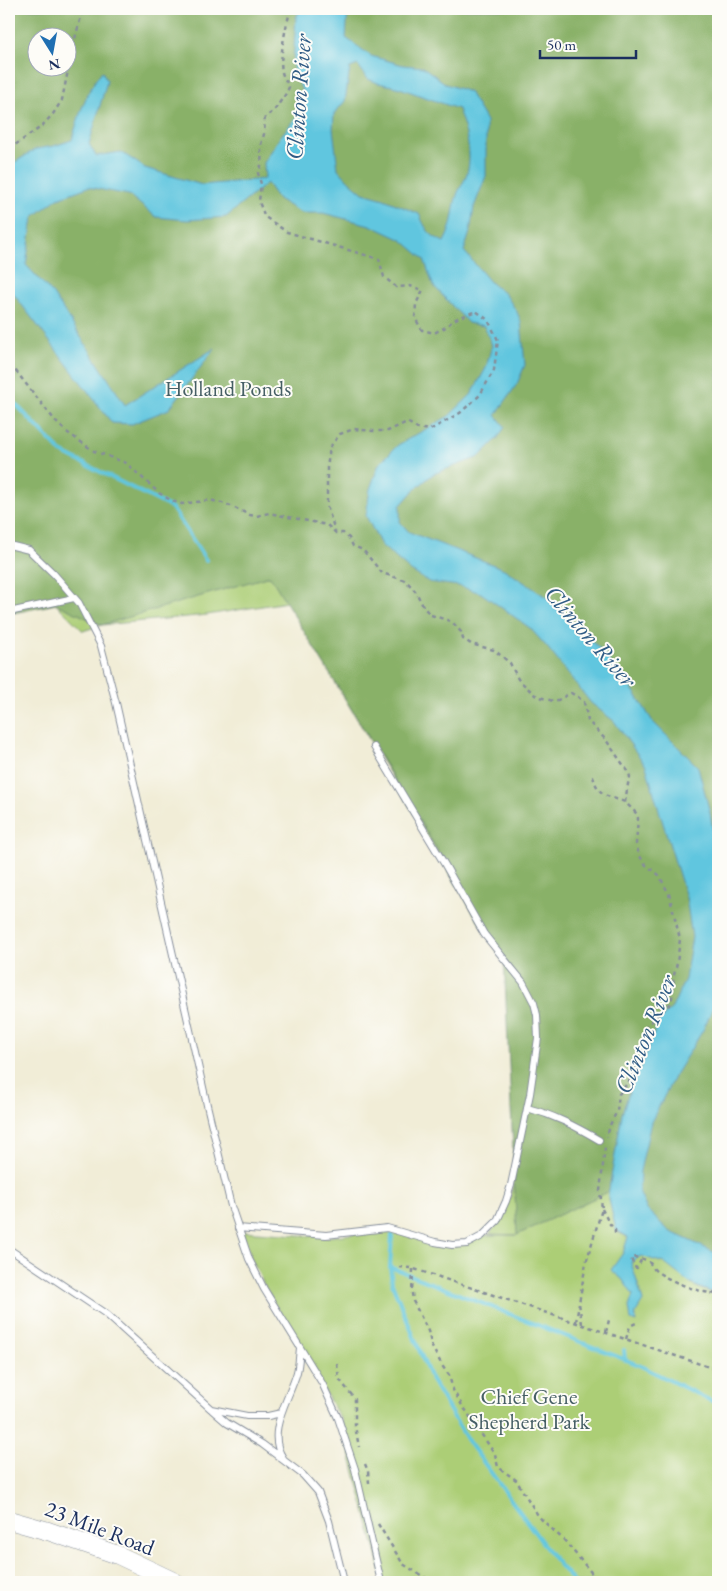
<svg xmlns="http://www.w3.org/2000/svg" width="727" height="1591" font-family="'EB Garamond',serif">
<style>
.green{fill:#acce76;stroke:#647e6a;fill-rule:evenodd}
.forest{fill:#89b167;stroke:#527062;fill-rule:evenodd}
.water{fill:#61c6df;stroke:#3e7a9e;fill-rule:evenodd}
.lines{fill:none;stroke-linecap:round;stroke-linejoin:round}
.stream{stroke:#61c6df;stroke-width:4}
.service-casing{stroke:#868e9a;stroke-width:8}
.secondary-casing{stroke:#868e9a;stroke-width:19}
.path{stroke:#868e9a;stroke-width:2.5;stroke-dasharray:4 4;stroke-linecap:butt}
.service{stroke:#fff;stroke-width:6}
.secondary{stroke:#fff;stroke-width:18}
.labels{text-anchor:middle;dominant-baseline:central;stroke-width:4;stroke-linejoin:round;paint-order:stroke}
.park-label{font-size:22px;fill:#465f65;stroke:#fdfcf7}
.street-label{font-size:22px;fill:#1b2f5e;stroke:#fdfcf7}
.water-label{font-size:24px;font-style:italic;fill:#305c85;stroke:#fdfcf7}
</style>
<rect width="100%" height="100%" fill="#fdfcf7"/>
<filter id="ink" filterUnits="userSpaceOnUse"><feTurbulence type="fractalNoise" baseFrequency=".02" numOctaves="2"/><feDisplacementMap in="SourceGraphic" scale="10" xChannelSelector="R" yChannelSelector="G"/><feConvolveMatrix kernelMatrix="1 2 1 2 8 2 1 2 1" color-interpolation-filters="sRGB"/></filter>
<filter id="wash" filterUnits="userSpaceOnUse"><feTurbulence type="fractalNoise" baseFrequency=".0096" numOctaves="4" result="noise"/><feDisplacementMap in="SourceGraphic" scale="20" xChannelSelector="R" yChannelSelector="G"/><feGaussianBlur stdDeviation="1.12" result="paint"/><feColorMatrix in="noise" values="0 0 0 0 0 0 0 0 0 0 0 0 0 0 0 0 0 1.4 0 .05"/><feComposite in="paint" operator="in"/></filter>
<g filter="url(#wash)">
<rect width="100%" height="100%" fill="#f1edd7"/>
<!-- green -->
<path class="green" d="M9,9H315L622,1114L608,1194L617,1232C634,1239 651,1251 666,1263C684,1277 693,1291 718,1293V1582H384L341,1420L265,1287L251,1258L242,1231L326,1237L386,1230L452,1248L486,1235H516L489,1234L499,1222L510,1198L540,1015L487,936L287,602L207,615L102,625L83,631L56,604ZM38,38H68V68H38Z"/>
<!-- forest -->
<path class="forest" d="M9,9H718V1270L679,1251L620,1186L517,1235L504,959L270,576L102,625L56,604L9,614ZM38,38H68V68H38Z"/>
<!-- water -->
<path class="water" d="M301,9H348L346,38L371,56L403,65L423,67L446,84L469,92L486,121V176L474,207L470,232L464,251L491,283L506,295L517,312L521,322L525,365L517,384L496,415L505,427L497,439L479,457L433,474L413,491L400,506V522L409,532L504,569L546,597L601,650L635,693L653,722L698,767L710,813L718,860V996L703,1030L675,1075L651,1122L640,1171L639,1192L647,1210L669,1231L718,1254V1292L708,1291L691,1284L664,1263L641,1256L631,1262L643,1301L635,1314L636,1322L631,1320L629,1307L633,1295L622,1279L611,1270L623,1253L628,1237L616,1230L608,1195L622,1114L633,1080L641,1067L659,1020L672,1008L685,979L692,937L686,897L658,807L646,766L614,721L591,703L547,647L530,628L481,593L459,586L429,582L411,571L381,545L366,516L370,489L379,464L398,445L449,416L471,395L486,368L492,345L484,326L468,323L433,285L424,259L402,240L370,225L323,213H301L278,199L267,183L226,217L187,220L156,217L129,195L88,187L58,198L33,217L26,265L53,294L125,405L215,348L169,409L132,424L112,423L9,288V168L12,164L36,149L54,146L72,140C79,115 86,91 102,71L107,81L89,144L96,156L121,152L145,168L202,185L265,179L264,163L280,137L298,115L304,96L293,67L296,17ZM358,65L368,79L378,83L397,87L458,109C465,128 473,153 467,173C465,182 458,189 456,198C452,216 453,225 444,242C428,235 426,229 419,214L384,199L363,193L349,181L338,169L333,129L334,114L345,101L350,68Z"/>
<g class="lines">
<!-- stream -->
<path class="stream" d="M9,397L61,452L172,508L206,560
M392,1235L390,1267L392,1283L431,1379L468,1441L555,1560L574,1582
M390,1267L639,1365L703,1397L718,1404
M624,1350L625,1360"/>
</g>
</g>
<g filter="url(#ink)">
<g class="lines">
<!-- service casing -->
<g class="service-casing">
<path id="service" d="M9,545L29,550L54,574L79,603L101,646L116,703L207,1105L231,1206L249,1259L264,1289L322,1383L338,1418L355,1469L381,1582
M9,612L74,598
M527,1108C554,1115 575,1126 599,1140
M238,1228L326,1235L387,1228L435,1242L452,1245L467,1244L482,1236L497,1221L506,1201L511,1185L530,1094L538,1038L537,1015L534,1003L523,982L484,934L445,865L374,747
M9,1249L106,1314L211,1409L247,1416H268L281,1413
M212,1410L227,1423L262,1444L303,1475L318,1492L329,1521L344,1582
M283,1458C265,1432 290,1398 297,1372C299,1364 299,1356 300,1348"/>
</g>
<!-- secondary casing -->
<g class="secondary-casing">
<path id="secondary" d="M9,1520L48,1531L118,1555L175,1582"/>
</g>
<!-- path -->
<path class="path" d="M291,9C286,24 279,57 282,72C283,77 287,82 289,87C286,95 284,96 280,102C275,110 274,112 265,117C264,123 265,128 264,134C263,139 260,144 261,150C261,158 263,165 258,173L261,184L259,202L265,217L287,232L379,259L384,277L396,287L410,286L423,290L416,304L415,318L422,330L434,333L446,327L453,320L476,311L488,320L498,340L494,370L480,395L460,413L430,430L417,428L407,422L388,431H373L354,429L340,434L330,447L327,468V506L335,531
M9,149L41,127L53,114L62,100L73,46L83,9
M9,366L15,370L57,423L68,433L94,451L126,463L159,493L172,501L182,504L210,500L226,504L250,515L257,516L269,513L327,525L336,533H343L349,538L353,546L363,550L382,573L404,580L409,584L416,592L424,608L431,615L447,620L453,623L461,632L463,639L471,644L494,650L510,663L518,679L535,695L543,698L553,701L558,700L571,693L578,697L584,702L588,721L606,740L629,773L630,777L628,784L625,802L637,814L638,818L636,844L639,855L646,865L659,875L669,894L680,939L677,963L674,975L672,998L670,1004L647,1026L638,1060L630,1080L619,1094L617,1111L610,1125L607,1137
M593,776C598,796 607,796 625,802
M602,1209L609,1223L615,1230V1233L617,1235
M641,1260L637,1268L634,1267L631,1258C636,1256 645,1259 649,1262C652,1265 653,1269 656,1271C671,1282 700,1293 718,1294
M399,1267L411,1268L436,1276L718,1370
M413,1269L412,1293L413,1301L428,1331L432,1347L443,1367L449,1375L453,1390L463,1407L469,1414L472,1424L482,1435L495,1454L498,1467L516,1480L539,1517L565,1541L599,1582
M576,1322L579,1304
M582,1324L579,1303L586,1263L602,1209L600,1191L605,1147
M606,1332L609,1320
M626,1339L630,1326L636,1323
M337,1364L339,1379L355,1399V1426L359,1447
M365,1464L368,1471L369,1483
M378,1524L403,1564L432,1582"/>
<!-- service -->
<use href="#service" class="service"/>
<!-- secondary -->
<use href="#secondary" class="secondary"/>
</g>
</g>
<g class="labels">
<!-- park labels -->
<g class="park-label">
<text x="228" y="388">Holland Ponds</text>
<text x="529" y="1396">Chief Gene<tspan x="529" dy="25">Shepherd Park</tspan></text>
</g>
<!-- street labels -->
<g class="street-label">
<text transform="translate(100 1528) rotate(21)">23 Mile Road</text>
</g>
<!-- water labels -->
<g class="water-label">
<text transform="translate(298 97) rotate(-86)">Clinton River</text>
<text transform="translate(591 636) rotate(49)">Clinton River</text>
<text transform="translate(645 1034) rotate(-68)">Clinton River</text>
</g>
</g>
<!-- margin -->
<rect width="727" height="1591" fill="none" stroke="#fdfcf7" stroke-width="30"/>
<!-- north arrow -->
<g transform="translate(52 52) rotate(169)"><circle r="24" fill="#fdfcf7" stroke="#a3aaba"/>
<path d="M0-4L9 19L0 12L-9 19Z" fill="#1f6fb2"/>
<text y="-8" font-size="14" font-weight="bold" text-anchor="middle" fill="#1b2f5e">N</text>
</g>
<!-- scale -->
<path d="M540 50v8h96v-8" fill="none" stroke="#1b2f5e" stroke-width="2.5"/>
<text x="547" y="50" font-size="15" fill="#1b2f5e" stroke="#fdfcf7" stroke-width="4" paint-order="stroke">50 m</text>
</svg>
